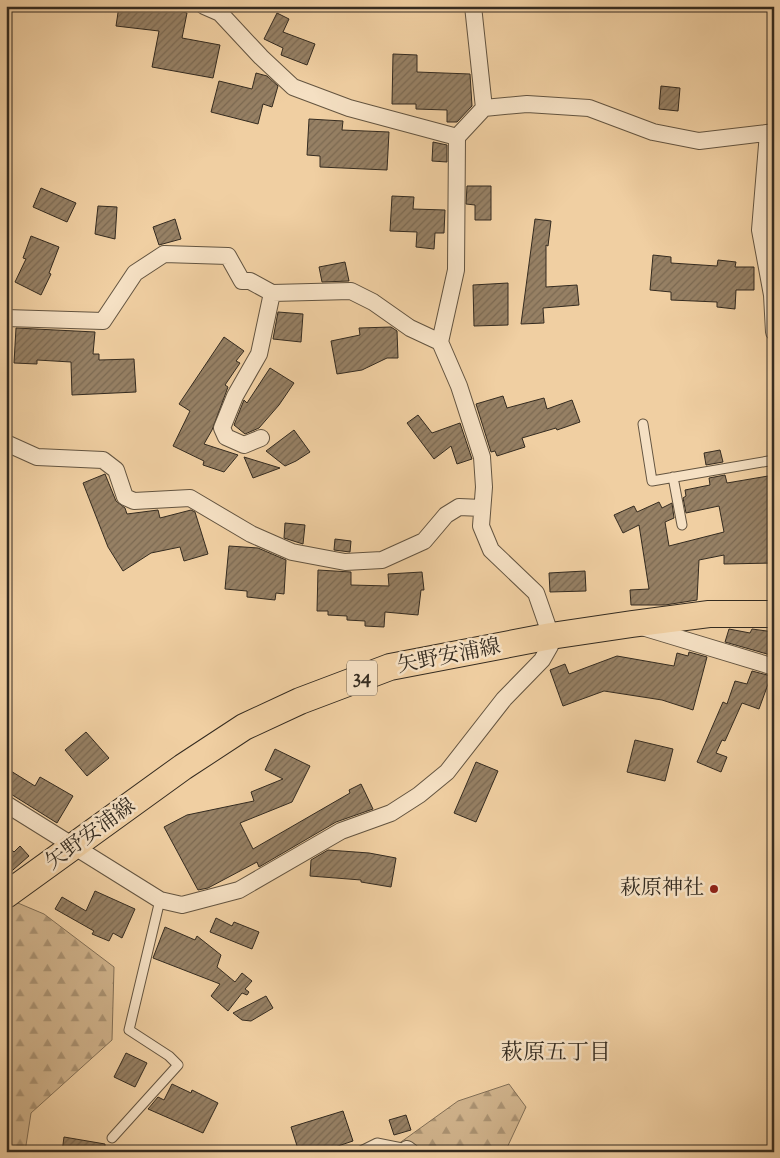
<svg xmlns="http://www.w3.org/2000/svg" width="780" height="1158" font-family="'Sorts Mill Goudy','Noto Serif JP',serif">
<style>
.forest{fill:url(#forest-firs);stroke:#826f56}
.building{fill:url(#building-hatch);stroke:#342b20}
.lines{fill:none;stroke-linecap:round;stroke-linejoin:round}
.lane-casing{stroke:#635440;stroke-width:11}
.street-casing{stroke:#635440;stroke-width:18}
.primary-casing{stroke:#342b20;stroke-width:28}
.lane{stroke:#f5e0c3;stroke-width:9}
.street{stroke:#f5e0c3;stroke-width:16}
.primary{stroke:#f0cfa2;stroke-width:26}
.poi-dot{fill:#8f2418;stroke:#f5e0c3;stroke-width:2}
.labels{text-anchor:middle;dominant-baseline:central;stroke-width:5;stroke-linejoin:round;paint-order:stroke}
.shield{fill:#f5e0c3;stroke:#6e6151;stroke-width:1}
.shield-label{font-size:20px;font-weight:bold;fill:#342b20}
.street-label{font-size:21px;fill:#342b20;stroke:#f5e0c3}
.poi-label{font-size:21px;fill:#342b20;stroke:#f5e0c3;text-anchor:end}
.neighbourhood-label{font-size:22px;fill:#342b20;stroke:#f5e0c3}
</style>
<defs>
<pattern id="forest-firs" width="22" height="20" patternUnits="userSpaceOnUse" patternTransform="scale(1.25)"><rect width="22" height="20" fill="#d0b38c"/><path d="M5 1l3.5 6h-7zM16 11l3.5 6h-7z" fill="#aa9272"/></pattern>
<pattern id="building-hatch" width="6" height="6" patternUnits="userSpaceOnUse" patternTransform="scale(1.25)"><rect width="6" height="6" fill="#968064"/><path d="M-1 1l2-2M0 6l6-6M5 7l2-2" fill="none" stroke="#7b6952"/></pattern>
</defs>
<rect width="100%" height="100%" fill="#f0cfa2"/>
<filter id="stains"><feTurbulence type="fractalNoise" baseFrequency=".004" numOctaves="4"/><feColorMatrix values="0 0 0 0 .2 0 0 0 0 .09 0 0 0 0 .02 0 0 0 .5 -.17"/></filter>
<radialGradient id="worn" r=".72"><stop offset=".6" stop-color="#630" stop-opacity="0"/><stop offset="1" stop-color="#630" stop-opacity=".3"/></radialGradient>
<!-- forest -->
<path class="forest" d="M6,898L44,914L114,967L112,1040L31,1113L25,1152H6Z
M509,1084L526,1107L505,1152H387L458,1101Z"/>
<!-- building -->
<path class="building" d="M119,6H160L187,13L182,38L220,45L213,78L152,67L159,31L116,26Z
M277,13L289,19L283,32L315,44L307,65L281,55L283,48L264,39Z
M393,54L417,55V72L470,74L472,106L457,122H447V110L416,109V104H392Z
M256,73L267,76L278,86L272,107L263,104L258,124L211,112L219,81L252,89Z
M661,86L680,88L678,111L659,109Z
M309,119L343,121L342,130L389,132L387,170L320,167V156L307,155Z
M433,142L447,145V162L432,161Z
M467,186H491V220H475V205L466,204Z
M41,188L76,203L67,222L33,207Z
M392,196L414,197L413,209L445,210L444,233H435L434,249L416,247L417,232L390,231Z
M98,206L117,207L115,239L95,234Z
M175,219L181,239L159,245L153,227Z
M535,219L551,221L548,246L546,245V287L577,285L579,305L543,308L544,323L521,324Z
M31,236L59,247L49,273L51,274L41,295L15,282L26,259L23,258Z
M653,255L671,257V263L717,266L718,260L736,262L735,267H754V290H736L735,309L717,307V302L671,300V292L650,290Z
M345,262L349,281L322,282L319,267Z
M508,283V325L474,326L473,285Z
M278,312L303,314L301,342L273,339Z
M391,327L397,331L398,358H387L362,370L337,374L331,341L360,335L359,328Z
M16,328L95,332L93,354H99V360L134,359L136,392L72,395L71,362L37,360V364L14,363Z
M224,337L244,351L236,361L240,363L225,385L228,387L212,430L204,444L238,455L224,472L203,465L204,461L173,446L190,411L179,404Z
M270,368L294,383L279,405L259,428L245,434L234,425L244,400L247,403Z
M503,396L507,408L544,398L547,409L572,400L580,422L557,430L556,428L522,438L525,447L497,456L495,451L491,452L476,404Z
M418,415L432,433L460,423L472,459L457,464L451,446L434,459L407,423Z
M294,430L310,452L296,461L285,466L266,451Z
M720,450L723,462L706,465L704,453Z
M244,457L280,468L253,478Z
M105,474L116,501L125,508L127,514L158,510L160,518L191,510L195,512L208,554L184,561L180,547L151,553L123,571L108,547L83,483Z
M725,475L727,483L774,475V563L724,564V555L699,560L697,600L665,605H631L630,590L649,589L639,525L623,533L614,515L634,506L637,512L659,502L662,508L672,503L674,518L665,522L669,546L724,532L719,506L686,513L683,498L686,496L685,490L710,485L709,478Z
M285,523L305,525L303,544L284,538Z
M335,539L351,541L350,552L334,550Z
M229,546L258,548L286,560L284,594L276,593L275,600L247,597V591L225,589Z
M318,570L351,572V585L389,586L388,574L422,572L424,590H421L418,615L385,612L384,627L365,626V621L347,620V616L328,615V611H317Z
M585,571L586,591L550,592L549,573Z
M729,629L750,633L752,629L774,632V656L725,642Z
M689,652L707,657L693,710L662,700L604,691L563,706L550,670L565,664L569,674L617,656L674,666L677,653L688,656Z
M752,671L771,676L759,709L742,703L725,741L722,740L716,753L727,757L721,772L697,762L723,702L727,704L735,681L747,684Z
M86,732L109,758L87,776L65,750Z
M635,740L673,749L665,781L627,772Z
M275,749L310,766L292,802L240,823L253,849L350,793L349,790L361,784L373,809L336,822L259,867L257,862L208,888L198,890L164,827L187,815L254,801L251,792L283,779L265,770Z
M476,762L498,771L476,822L454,813Z
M6,768L35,786L40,777L73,796L57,823L6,791Z
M6,845L14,852L20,846L29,856L6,876Z
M328,850L369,853L396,858L391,887L361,882V880L310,876L311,860Z
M95,891L135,909L122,938L113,933L109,941L92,934L94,931L55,909L62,897L86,911Z
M216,918L232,926L234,922L259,932L252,949L210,932Z
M165,927L195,940L197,936L221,955L217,967L235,982L242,973L252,981L245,989L249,992L247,995L242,993L228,1011L211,996L220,984L153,958Z
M266,996L273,1008L251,1021L242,1020L233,1013Z
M126,1053L147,1063L135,1087L114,1077Z
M172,1084L191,1093L192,1090L218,1103L203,1133L148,1109L158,1097L164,1100Z
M343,1111L353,1141L320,1152H299L291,1127Z
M406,1115L411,1130L394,1135L389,1120Z
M64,1137L105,1144V1152H62Z"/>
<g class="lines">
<!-- lane casing -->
<g class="lane-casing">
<path id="lane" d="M643,424L652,481L774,460
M673,477L682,525
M112,1138L178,1065L169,1056L129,1030L160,900
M359,1152L377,1143L407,1149"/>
</g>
<!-- street casing -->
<g class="street-casing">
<path id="street" d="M204,6L220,13L261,57L293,87L349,108L457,137
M473,6L484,108
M768,133L760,230L772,295L774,332
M6,318L103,321L135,273L164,254L228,256L242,281H250L272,293L351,291L373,302L410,328L440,342
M261,438L244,445L226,437L222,428L235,396L259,354L272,293
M6,443L37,457L103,460L116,470L125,497L134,501L190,498L251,534L292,552L345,562L382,560L424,541L446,515L459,507L482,508
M642,627L774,667
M6,804L160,900L182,905L239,890L341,831L391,813L419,795L447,772L504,699L542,660L550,646L551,636L536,593L491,550L481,526L484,487L482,457L459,386L440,342L456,270L457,137L484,108L527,104L589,108L653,132L699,141L774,132
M407,1149L411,1152"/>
</g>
<!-- primary casing -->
<g class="primary-casing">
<path id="primary" d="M6,895L183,767L244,727L300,701L390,667L551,636L632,624L709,614H774"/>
</g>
<!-- lane -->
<use href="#lane" class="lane"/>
<!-- street -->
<use href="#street" class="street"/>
<!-- primary -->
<use href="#primary" class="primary"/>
</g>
<!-- markers -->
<circle class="poi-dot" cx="714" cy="889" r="5"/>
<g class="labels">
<!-- shield labels -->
<rect class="shield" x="347" y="660.5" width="30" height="35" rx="4"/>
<g class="shield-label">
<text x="362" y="678">34</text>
</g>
<!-- street labels -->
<g class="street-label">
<text transform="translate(449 657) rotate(-11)">矢野安浦線</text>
<text transform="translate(91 835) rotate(-36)">矢野安浦線</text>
</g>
<!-- poi labels -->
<g class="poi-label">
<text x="704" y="889">萩原神社</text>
</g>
<!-- neighbourhood labels -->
<g class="neighbourhood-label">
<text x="556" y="1054">萩原五丁目</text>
</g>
</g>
<!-- margin -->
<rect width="780" height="1158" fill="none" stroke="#f0cfa2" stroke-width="25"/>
<rect x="8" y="8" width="765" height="1143" fill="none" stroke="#342b20" stroke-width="2.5"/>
<rect x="12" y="12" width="755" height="1133" fill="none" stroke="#342b20"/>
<rect width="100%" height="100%" filter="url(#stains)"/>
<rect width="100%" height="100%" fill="url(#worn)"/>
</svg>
